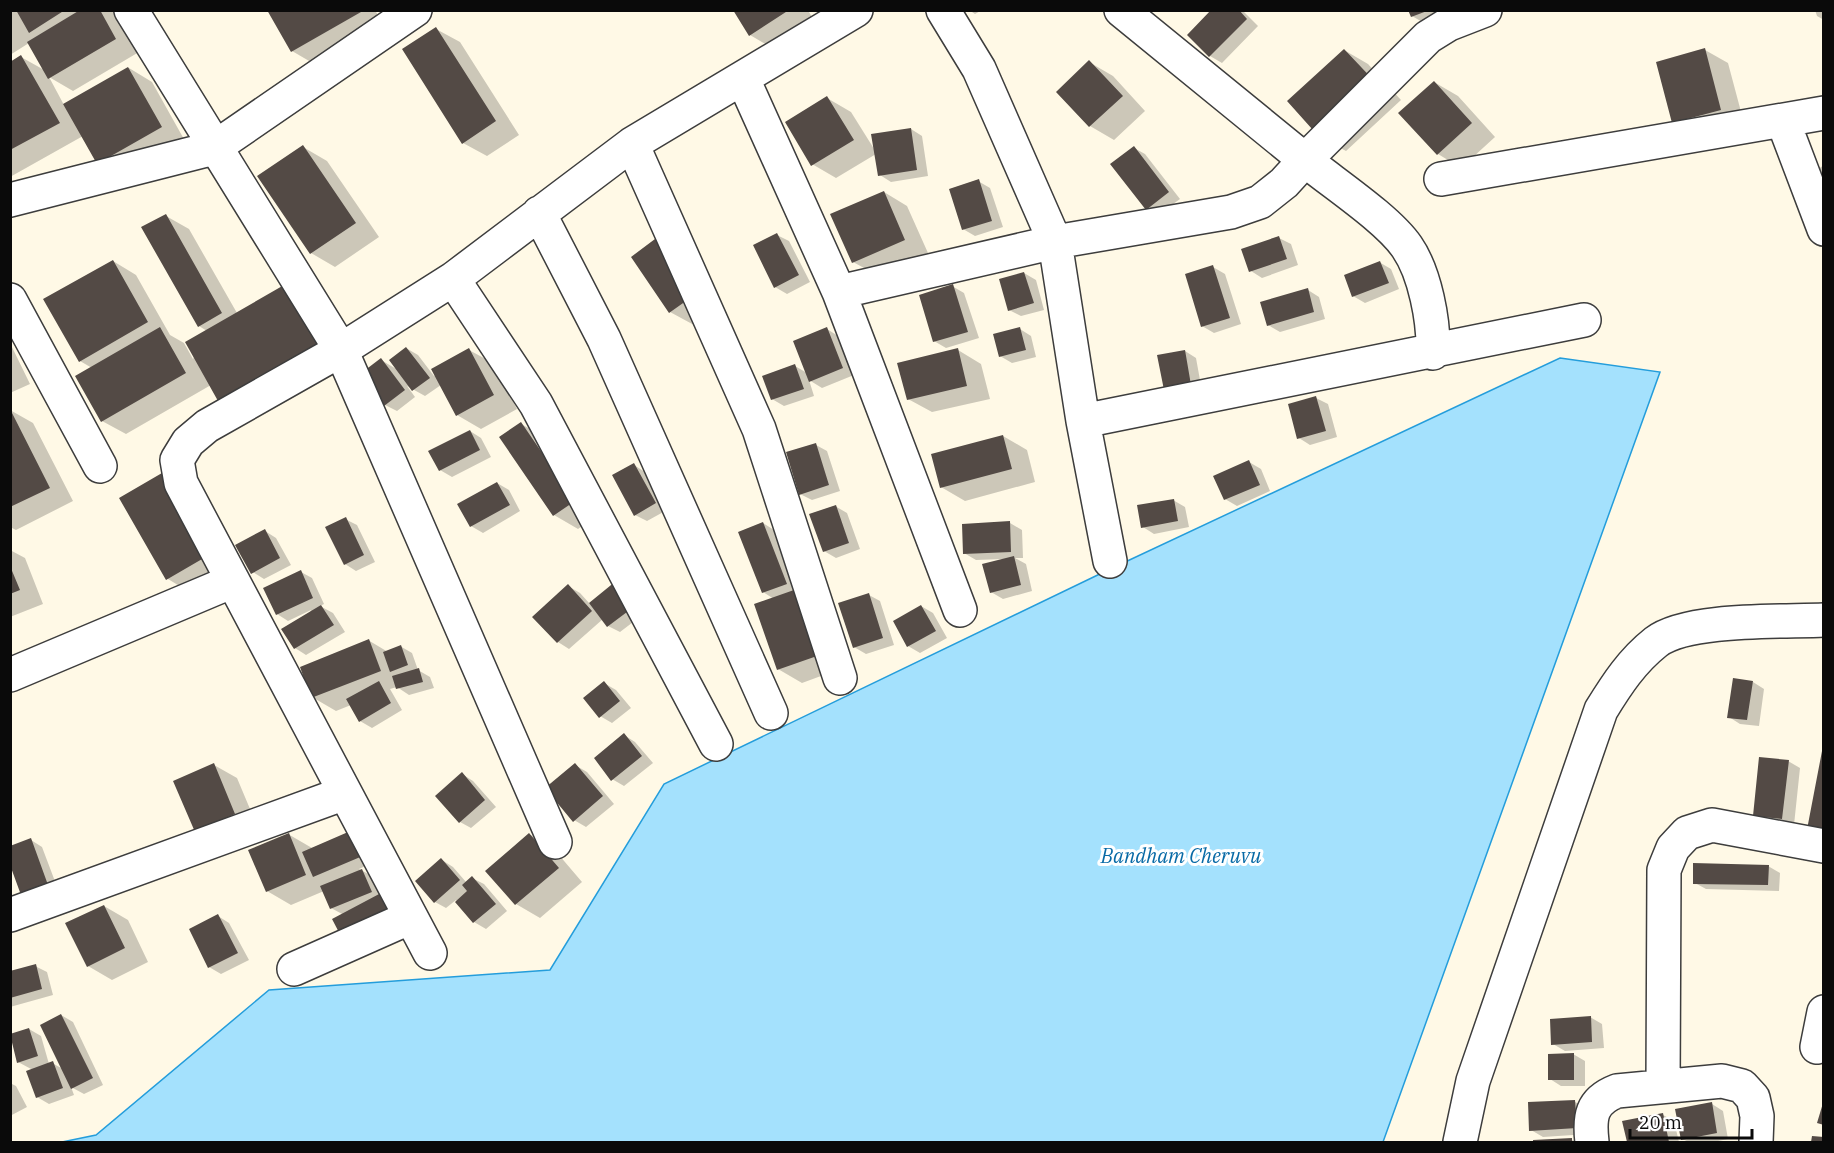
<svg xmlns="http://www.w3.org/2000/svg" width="1834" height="1153" font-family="'IBM Plex Serif',serif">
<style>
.water{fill:#a4e1fd;stroke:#249ddb;stroke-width:1.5}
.shadow{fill:#0003}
.building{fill:#534a45}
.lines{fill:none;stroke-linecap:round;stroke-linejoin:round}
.street-casing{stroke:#3d3d3d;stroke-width:36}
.street{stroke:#fff;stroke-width:33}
.labels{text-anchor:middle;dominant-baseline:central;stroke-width:6;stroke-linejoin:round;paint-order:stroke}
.water-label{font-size:20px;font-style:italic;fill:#086aa6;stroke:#fff}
</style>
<rect width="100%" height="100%" fill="#fff9e6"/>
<!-- water -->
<path class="water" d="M1560,358L1660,372L1383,1142H62L96,1135L269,990L550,970L664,784L1106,571Z"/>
<!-- shadow -->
<path class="shadow" d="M10,10H110L119,17L139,52L73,91L49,77L64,105L129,68L152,82L185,141L122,177L83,136L10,177V63L21,57L46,71L29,43L10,55Z
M269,10H375L384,26L316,65L292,51Z
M735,10H808L815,23L774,49L750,35Z
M969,10H982L975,14Z
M1213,10H1242L1258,26L1222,63L1210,56Z
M1410,10H1486L1436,30L1412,16Z
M1815,10H1824V20L1817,16Z
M436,29L460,42L519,135L487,156L463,143Z
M1344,50L1368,64L1401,100L1346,151L1322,138Z
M1705,50L1728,63L1744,123L1674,122Z
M1089,62L1113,76L1145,111L1114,140L1090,126L1058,92Z
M1434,82L1458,96L1495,137L1461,168L1438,154Z
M827,98L851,112L876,152L911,129L922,136L928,176L891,182L880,175L876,154L836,178L812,164Z
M303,147L327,161L379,237L335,267L311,253L259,177Z
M1134,148L1145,154L1180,199L1158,215L1147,209Z
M1824,165V183L1815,171Z
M978,181L990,188L1003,227L975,236L963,229Z
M884,192L907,206L928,253L877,275L853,262Z
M166,216L189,229L237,313L358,361L254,420L220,400L211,385L126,434L102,421L92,368L80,361L113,261L136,275L170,335L184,343L193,359L207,331L199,326Z
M777,235L789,241L810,282L787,294L775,287Z
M1279,238L1291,244L1298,265L1262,278L1251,271Z
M655,241L679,255L716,309L694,325L670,312Z
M1379,262L1391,269L1399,289L1365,303L1353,296Z
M1213,267L1225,274L1241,324L1214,333L1202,326Z
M1024,273L1036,280L1044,310L1021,316L1009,310Z
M952,286L964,293L979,338L946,348L934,341Z
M1308,290L1319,297L1325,319L1280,332L1268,325Z
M827,329L838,336L854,375L822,388L809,380L814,396L784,406L772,399L795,366L807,373Z
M1020,329L1031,336L1036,357L1012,363L1000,356Z
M10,343L30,384L10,393Z
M406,348L418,355L434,376L469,350L493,363L517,409L481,429L457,415L441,385L425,396L407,386L415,397L397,411L385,405L381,360L398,370Z
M958,350L981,364L990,399L932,412L908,399Z
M1185,351L1196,358L1202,391L1177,396Z
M1316,398L1328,404L1337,437L1310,445L1299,438Z
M10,410L33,423L73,501L16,530L10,527Z
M521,424L545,437L598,515L578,529L554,515Z
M470,431L481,438L491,457L452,477L440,470Z
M1003,436L1027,450L1035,482L965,501L941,487Z
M816,445L827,451L840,491L812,500L800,494Z
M1249,462L1261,469L1270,491L1237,506L1225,499Z
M634,465L645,472L667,510L647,521L635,515Z
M497,483L509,490L520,511L483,533L471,526Z
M121,498L232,569L191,593L168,579Z
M1173,500L1185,507L1189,527L1154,534L1143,527Z
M835,506L847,513L860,549L836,558L824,551Z
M345,519L357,525L375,562L356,571L345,564Z
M763,523L774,530L798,590L840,669L802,683L778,669L774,599L763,592Z
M1010,523L1022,530L1023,558H1015L1026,564L1032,591L1003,599L991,592L1003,559L976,560L964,553Z
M265,531L276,538L291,565L264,579L253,572Z
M10,550L25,558L43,604L10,617Z
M301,572L312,578L324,604L320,606L333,613L345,632L306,655L295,648L311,610L288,621L277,614Z
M568,586L580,593L590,604L645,613L620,632L608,626L603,619L569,649L558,642Z
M869,595L880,601L894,645L866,654L854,647Z
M921,606L933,613L947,638L920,653L908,646Z
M368,640L388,652L400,646L412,653L418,670L430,677L434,688L409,695L397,687L390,689L402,710L372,728L360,721L351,705L336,711L312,697Z
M1753,682L1764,689L1759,726L1740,724L1729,717Z
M604,683L616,690L631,708L612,723L600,716Z
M624,735L635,742L653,763L624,786L612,779Z
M1788,761L1800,768L1794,825L1766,822L1754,815Z
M214,765L237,778L258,828L220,844L175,781Z
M575,765L587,772L614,804L586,827L574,820Z
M462,774L473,781L496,807L471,828L460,822Z
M354,831L376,861L359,869L374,877L382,896L344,915L331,908L324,891L291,905L267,891L288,834L312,848Z
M529,834L553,848L582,882L540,918L516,904Z
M31,840L42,847L59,892L34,900Z
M442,860L453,867L466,882L472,878L484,884L507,911L486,929L474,922L456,900L446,908L435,902Z
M1768,866L1780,873L1779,891L1706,889L1695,883Z
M104,906L128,920L148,962L112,980L88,966Z
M218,916L229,923L249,960L221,974L209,967Z
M35,966L47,972L53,995L10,1007V972Z
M61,1015L73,1022L103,1085L84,1094L71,1087L74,1095L49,1104L37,1097L33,1070L18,1062L10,1035L29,1029L41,1036L49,1064L52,1063L63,1069Z
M1590,1017L1602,1024L1604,1048L1565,1051L1553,1044Z
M1573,1054L1585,1061V1086H1561L1550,1079Z
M10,1083L16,1086L27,1107L10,1116Z
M1575,1102L1587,1108L1588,1134L1543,1137L1531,1130Z
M1712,1104L1723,1111L1728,1139L1713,1142H1689L1682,1139Z
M1663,1115L1674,1121L1679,1142H1628L1624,1122Z
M1572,1140L1577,1142H1535Z"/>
<!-- building -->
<path class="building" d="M16,10H65L29,33Z
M80,10H100L116,39L48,79L27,42Z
M267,10H360L361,12L291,52Z
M733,10H789L749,36Z
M1211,10H1239L1247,19L1209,57L1187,35Z
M1408,10H1427V11L1411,17Z
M436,27L496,121L462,144L402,49Z
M1705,48L1721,110L1672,123L1656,62Z
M1344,49L1379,86L1321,139L1287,101Z
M21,55L60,123L10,150V62Z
M1089,60L1123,96L1089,127L1056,92Z
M128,67L162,127L97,164L63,104Z
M1434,81L1472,123L1437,155L1398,113Z
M827,96L854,140L811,166L785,122Z
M911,128L917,170L878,176L871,134Z
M303,145L356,223L310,254L257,176Z
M1134,146L1169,192L1146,210L1110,164Z
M979,179L992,221L962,230L949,189Z
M884,191L905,240L852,263L830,214Z
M166,214L222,313L198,327L141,227Z
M777,233L799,275L774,288L753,245Z
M1279,236L1287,259L1249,272L1241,249Z
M655,239L693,296L669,313L631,257Z
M113,260L148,322L79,362L43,299Z
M1380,261L1389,283L1352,297L1344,275Z
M1213,265L1230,318L1201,327L1185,274Z
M1024,272L1034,303L1008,311L999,279Z
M291,281L324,341L218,401L185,342Z
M953,284L968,332L933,342L919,295Z
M1308,288L1314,312L1267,326L1260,302Z
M160,327L186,373L101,422L75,376Z
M827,327L843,368L809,382L793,341Z
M1020,327L1026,350L999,357L993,334Z
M406,347L430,378L412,391L389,360Z
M469,348L494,395L456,416L431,369Z
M958,348L967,386L907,400L897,363Z
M1185,350L1191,385L1164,390L1157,355Z
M381,358L405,390L384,406L360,374Z
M795,364L804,389L771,400L762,376Z
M1316,396L1326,431L1297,439L1288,404Z
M10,409L50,488L10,507Z
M521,422L575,501L553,516L499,437Z
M470,430L480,450L439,471L428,451Z
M1003,435L1012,469L940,488L931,454Z
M816,443L829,485L799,495L786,452Z
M1249,460L1260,485L1224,500L1213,476Z
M634,463L656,503L634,516L612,475Z
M162,473L209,555L166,580L119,498Z
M497,482L510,505L470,527L457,504Z
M1174,499L1178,521L1141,528L1137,505Z
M836,505L849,543L823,552L809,514Z
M346,517L364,555L344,565L325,527Z
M1010,521L1011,552L963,554L962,524Z
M763,522L787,584L762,593L738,532Z
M265,529L280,558L251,574L235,545Z
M1014,556L1021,585L990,593L982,564Z
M10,566L20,590L10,594Z
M301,570L313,598L276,615L263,588Z
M616,581L635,606L607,627L589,603Z
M568,584L592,611L557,643L532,617Z
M794,590L817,656L777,670L754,604Z
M869,593L883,638L853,648L838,603Z
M321,605L334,625L294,649L281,629Z
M921,605L936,631L907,647L893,621Z
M369,639L381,671L311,698L300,667Z
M401,645L408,665L390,672L383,652Z
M419,668L423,682L396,689L392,676Z
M1733,678L1753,681L1747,720L1727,718Z
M379,681L391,703L359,722L346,699Z
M604,681L620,701L599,718L583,698Z
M624,733L642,756L611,781L594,758Z
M1822,751L1824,752V844L1805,840Z
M1759,757L1789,760L1782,819L1753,816Z
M214,763L235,814L195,832L173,781Z
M575,763L603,796L573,822L545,788Z
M462,772L485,800L459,823L435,796Z
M355,829L365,855L313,877L302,852Z
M289,833L306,875L266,892L248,850Z
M529,833L559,868L515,905L485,871Z
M31,838L48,885L21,895L10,865V846Z
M441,858L460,880L434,903L415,881Z
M1693,863L1769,865L1768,885L1693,884Z
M362,869L372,892L330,909L320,886Z
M472,876L496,904L473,923L455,902L467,891L462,885Z
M381,893L393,915L344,942L332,919Z
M104,905L125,948L87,967L65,923Z
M218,914L238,953L208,968L189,929Z
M36,964L42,989L10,998V971Z
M61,1014L93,1078L71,1089L40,1025Z
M1591,1016L1592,1042L1551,1045L1550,1019Z
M29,1028L38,1056L17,1063L10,1034Z
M1574,1053V1080H1548V1054Z
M53,1061L63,1088L36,1098L26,1071Z
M1575,1100L1577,1128L1529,1131L1528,1102Z
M1712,1102L1717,1133L1681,1140L1675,1109Z
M1823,1103H1824V1125L1817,1123Z
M1663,1113L1669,1142H1627L1622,1121Z
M1812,1136L1824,1137V1142H1811Z
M1572,1138V1142H1533V1140Z"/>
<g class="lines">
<!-- street casing -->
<g class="street-casing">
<path id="street" d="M131,10L341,350L555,842
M943,10L979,69L1055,242L1083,421L1110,561
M743,79L839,292L960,610
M1783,121L1824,229
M632,144L759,429L840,678
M1441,179L1824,113
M10,200L214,148L415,10
M539,213L604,339L771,713
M453,279L536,404L716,744
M839,292L1055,242L1231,212L1260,202L1284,183L1305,160L1121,10
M10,300L100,466
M1433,353C1434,321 1425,273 1407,247C1388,219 1333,183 1305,160L1428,37L1449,24L1485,10
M1083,421L1584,320
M10,675L233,581
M10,915L345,793
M430,953L181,483L177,460L188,442L207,426L341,350L453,279L632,144L856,10
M294,969L411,917
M1817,1047L1824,1012
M1663,1086L1664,870L1673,848L1687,833L1712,825L1824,846
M1460,1142L1473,1081L1601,710C1617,684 1632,661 1656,642C1687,618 1782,622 1824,620
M1592,1142C1589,1117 1591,1101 1617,1091L1722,1081L1742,1086L1753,1098L1757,1116L1756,1142"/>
</g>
<!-- street -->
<use href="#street" class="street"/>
</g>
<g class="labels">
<!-- water labels -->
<g class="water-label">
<text x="1181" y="855">Bandham Cheruvu</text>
</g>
</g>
<!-- border -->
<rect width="1834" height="1153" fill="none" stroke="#0a0a0a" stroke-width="24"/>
<!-- scale -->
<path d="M1630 1129v9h122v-9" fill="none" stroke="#0a0a0a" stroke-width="3"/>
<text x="1639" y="1129" font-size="18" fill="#0a0a0a" stroke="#ffffff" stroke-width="4.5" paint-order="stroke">20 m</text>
</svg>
